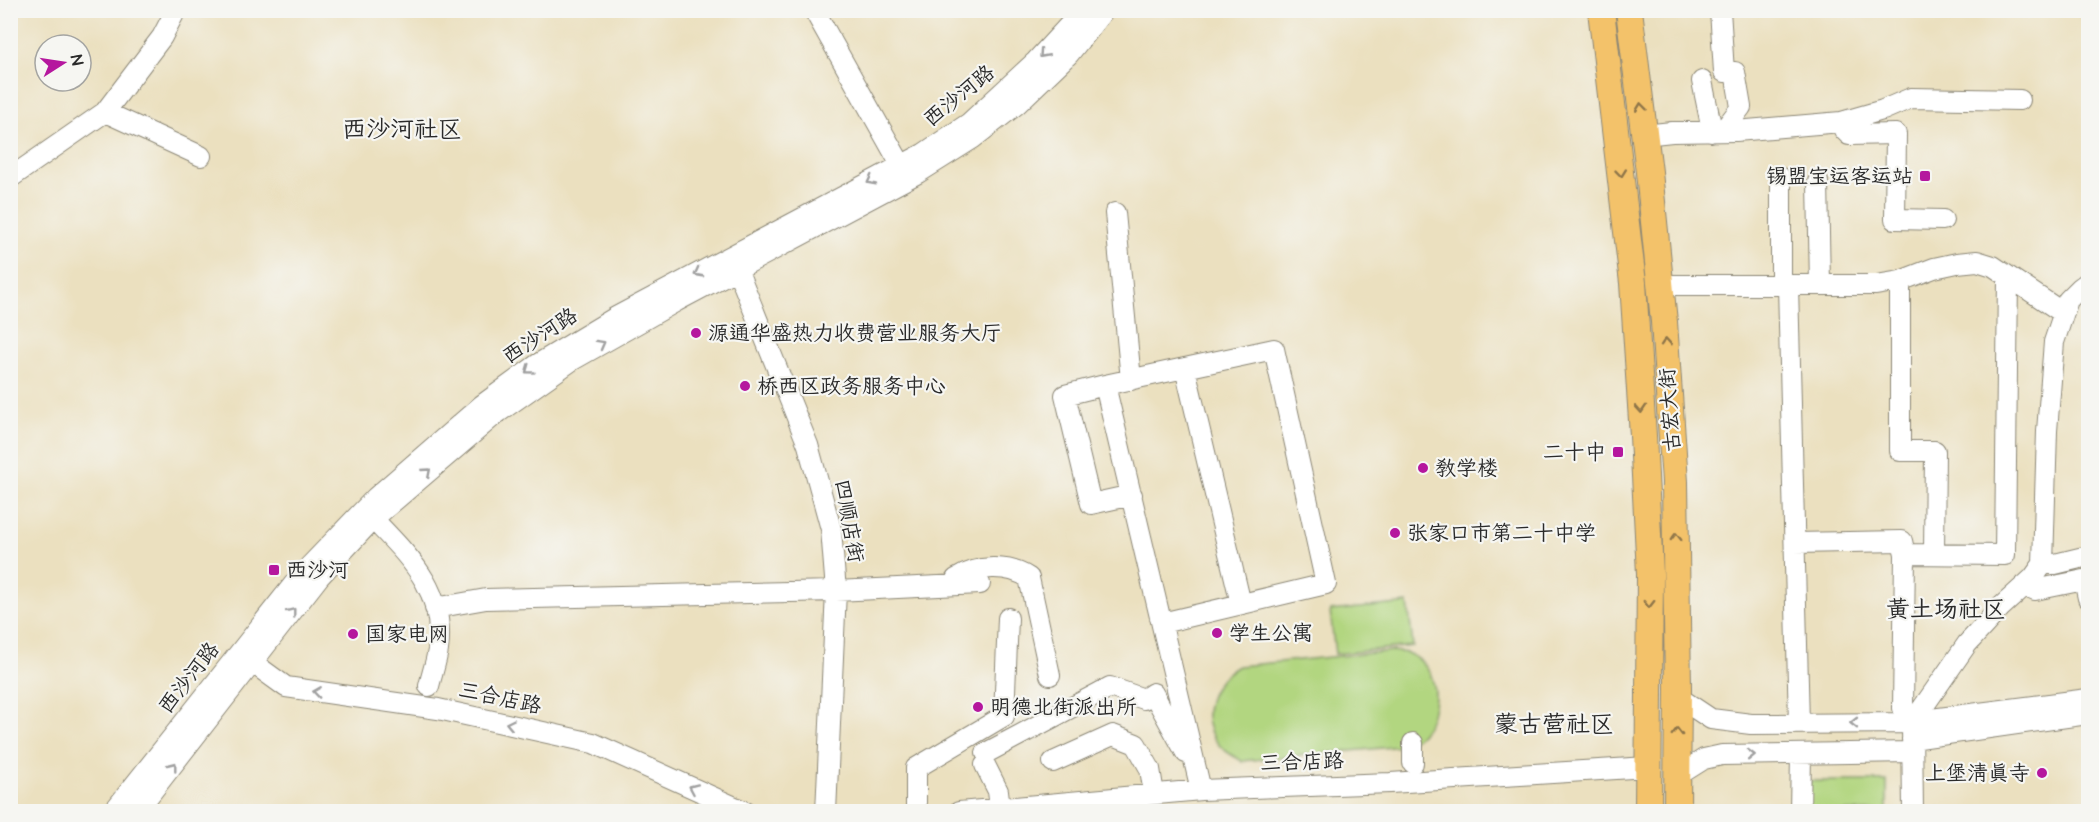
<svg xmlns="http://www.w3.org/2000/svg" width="2099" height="822" font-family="'Architects Daughter','LXGW WenKai TC',sans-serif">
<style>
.green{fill:#b2d680;stroke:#6e8056;stroke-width:1.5}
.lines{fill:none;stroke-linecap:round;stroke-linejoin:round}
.minor-casing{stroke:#8b8675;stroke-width:22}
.major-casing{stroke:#8b8675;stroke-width:28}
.minor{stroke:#fff;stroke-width:20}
.major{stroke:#f3c26a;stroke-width:26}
.oneway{stroke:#a0a0a0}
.oneway2{stroke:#8f764a}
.poi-dot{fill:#b5179e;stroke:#f6f6f2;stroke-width:2}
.labels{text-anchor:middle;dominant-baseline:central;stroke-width:4.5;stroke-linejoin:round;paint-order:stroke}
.street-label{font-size:21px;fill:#2b2b2b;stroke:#f6f6f2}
.poi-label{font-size:21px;fill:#2b2b2b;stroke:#f6f6f2;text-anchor:start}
.quarter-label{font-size:24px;fill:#2b2b2b;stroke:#f6f6f2}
</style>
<rect width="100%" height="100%" fill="#f6f6f2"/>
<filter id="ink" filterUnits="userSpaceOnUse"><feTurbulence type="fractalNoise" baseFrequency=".0167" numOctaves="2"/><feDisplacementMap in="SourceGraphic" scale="12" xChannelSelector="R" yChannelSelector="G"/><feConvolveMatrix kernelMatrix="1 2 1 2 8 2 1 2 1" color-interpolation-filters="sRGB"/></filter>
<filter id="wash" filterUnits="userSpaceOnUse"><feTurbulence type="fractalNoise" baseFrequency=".008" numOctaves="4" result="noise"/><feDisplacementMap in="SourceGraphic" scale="24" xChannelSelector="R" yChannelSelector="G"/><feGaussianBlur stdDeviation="1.35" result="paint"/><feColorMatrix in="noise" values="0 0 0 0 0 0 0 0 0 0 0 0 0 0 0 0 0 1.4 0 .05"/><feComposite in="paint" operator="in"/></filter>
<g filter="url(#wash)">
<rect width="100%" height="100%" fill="#ebe0bf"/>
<!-- green -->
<path class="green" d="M1408,603L1413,646L1335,654L1330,611Z
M1393,651C1398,652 1403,652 1407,653C1442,666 1442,713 1419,736C1415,740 1408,743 1403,746L1242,761C1234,756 1225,752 1219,745C1195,717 1210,682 1238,666Z
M1807,781H1887V811L1807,812Z"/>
</g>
<g filter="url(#ink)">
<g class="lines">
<!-- minor casing -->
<g class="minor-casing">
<path id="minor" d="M814,10L901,165
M1720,10L1724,72H1735L1741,107L1723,131
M1702,81L1710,120L1711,132
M105,112L162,37L176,10
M1841,122L1883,110L1911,98L2020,100
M1644,135L1672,132L1736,131L1841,122L1844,130L1849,135L1896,134L1895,219L1943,220
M10,178L105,112L201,156
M1781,178V285
M1818,182L1820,285
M1115,213L1131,380
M730,259L737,269L808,445L831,529L836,591L826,812
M1900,281V451H1935L1934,554
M1660,285H1876L1900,281L1934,268L1957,263L1977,261L1993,266L2063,313
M1788,285L1799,724
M1185,368L1241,604
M1105,385L1065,395L1091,504L1132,495
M373,519C410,558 446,591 438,650C436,662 432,674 429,686
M1795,543L1902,541L1905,554
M2043,564H2055L2088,556
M956,579C977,565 1008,564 1029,578L1050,675
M2025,585L2035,590L2084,580L2088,598
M435,608L486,599L836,591L980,584
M1162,623L1326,584L1274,349L1105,385L1201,790
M242,655L286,687L438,709L593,743L746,812
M1678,697L1711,719L1751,724L1912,723L1931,719L2088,699
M1912,723L1905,715L1903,708L1905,554L2005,555L2008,276
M1912,739L2088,714
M1413,743V763
M986,753L1110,687L1144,699L1153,693L1186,753
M1053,762L1113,735L1136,744L1150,769L1154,794
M985,765L998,791L1000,808
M1677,776L1704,759L1722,755L1912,752
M113,812L301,575L376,497L482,405L538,364L616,317L923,154L969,123L1036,61L1083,10
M136,812L319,577L373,519L496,414L571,361L677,301L918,173L972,139L1017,104L1069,54L1104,10
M916,812V768L1004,716L1008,618
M959,812L1201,790L1390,783L1648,767
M1800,812L1801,754
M1913,812L1912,723L1967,644L2001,607L2033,578L2043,564L2047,431L2054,342L2068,300L2080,288L2088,282"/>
</g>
<!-- major casing -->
<g class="major-casing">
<path id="major" d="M1601,10L1633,283L1643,436L1650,574L1648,812
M1629,10L1649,172L1664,322L1675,482L1678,688L1677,812"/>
</g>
<!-- minor -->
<use href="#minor" class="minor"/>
<!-- major -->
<use href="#major" class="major"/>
</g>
<!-- one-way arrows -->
<defs><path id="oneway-chevron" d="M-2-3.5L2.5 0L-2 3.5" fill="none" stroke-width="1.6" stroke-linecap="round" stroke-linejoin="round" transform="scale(1.5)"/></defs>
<g class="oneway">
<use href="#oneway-chevron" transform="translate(1043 54) rotate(132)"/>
<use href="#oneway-chevron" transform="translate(871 181) rotate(153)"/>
<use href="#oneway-chevron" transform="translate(698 273) rotate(152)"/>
<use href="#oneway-chevron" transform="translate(601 344) rotate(-29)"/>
<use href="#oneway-chevron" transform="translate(529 370) rotate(144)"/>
<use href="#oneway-chevron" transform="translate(427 472) rotate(-41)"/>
<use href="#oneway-chevron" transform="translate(292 612) rotate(-52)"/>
<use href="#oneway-chevron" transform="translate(317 692) rotate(-172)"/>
<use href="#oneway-chevron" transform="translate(1854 723) rotate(180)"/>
<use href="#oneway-chevron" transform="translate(510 724) rotate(-168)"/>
<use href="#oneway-chevron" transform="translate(1751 755) rotate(-1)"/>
<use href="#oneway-chevron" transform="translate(173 766) rotate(-52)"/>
<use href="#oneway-chevron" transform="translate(693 788) rotate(-156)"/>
</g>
<g class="oneway2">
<use href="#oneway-chevron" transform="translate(1641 107) rotate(-97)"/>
<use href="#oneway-chevron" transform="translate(1621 173) rotate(84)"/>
<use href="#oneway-chevron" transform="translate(1666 342) rotate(-94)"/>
<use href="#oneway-chevron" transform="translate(1641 409) rotate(86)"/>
<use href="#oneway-chevron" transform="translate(1676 537) rotate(-91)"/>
<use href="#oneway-chevron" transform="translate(1649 604) rotate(90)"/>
<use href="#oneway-chevron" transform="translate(1677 732) rotate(-89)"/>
</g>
</g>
<!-- markers -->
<g class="poi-dot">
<rect x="1919" y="170" width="12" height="12" rx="3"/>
<circle cx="696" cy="333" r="6"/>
<circle cx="745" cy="386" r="6"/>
<rect x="1612" y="446" width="12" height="12" rx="3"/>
<circle cx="1423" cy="468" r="6"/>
<circle cx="1395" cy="533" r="6"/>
<rect x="268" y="564" width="12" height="12" rx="3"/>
<circle cx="1217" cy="633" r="6"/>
<circle cx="353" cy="634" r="6"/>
<circle cx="978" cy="707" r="6"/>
<circle cx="2042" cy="773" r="6"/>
</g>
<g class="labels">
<!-- street labels -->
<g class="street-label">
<text transform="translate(959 96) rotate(-39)">西沙河路</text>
<text transform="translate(540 336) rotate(-33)">西沙河路</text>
<text transform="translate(1670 410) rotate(-94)">古宏大街</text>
<text transform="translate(849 521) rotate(80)">四顺店街</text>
<text transform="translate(189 678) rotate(-52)">西沙河路</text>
<text transform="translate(500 698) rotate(12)">三合店路</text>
<text transform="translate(1302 762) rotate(-2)">三合店路</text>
</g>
<!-- poi labels -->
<g class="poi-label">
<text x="1913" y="176" text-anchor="end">锡盟宝运客运站</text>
<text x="708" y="333">源通华盛热力收费营业服务大厅</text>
<text x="757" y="386">桥西区政务服务中心</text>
<text x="1606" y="452" text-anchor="end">二十中</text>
<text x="1435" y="468">教学楼</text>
<text x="1407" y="533">张家口市第二十中学</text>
<text x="286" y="570">西沙河</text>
<text x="1229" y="633">学生公寓</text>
<text x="365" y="634">国家电网</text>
<text x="990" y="707">明德北街派出所</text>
<text x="2030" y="773" text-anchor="end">上堡清真寺</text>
</g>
<!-- quarter labels -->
<g class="quarter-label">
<text x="402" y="130">西沙河社区</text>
<text x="1946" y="610">黄土场社区</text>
<text x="1554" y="725">蒙古营社区</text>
</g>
</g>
<!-- margin -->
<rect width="2099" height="822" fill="none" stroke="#f6f6f2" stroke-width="36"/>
<!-- north arrow -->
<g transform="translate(63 63) rotate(78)"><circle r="28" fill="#f6f6f2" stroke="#a5a5a2" stroke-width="1.5"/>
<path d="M0-4.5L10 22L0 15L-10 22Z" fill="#b5179e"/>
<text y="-9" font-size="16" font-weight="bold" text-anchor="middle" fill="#2b2b2b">N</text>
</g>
</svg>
